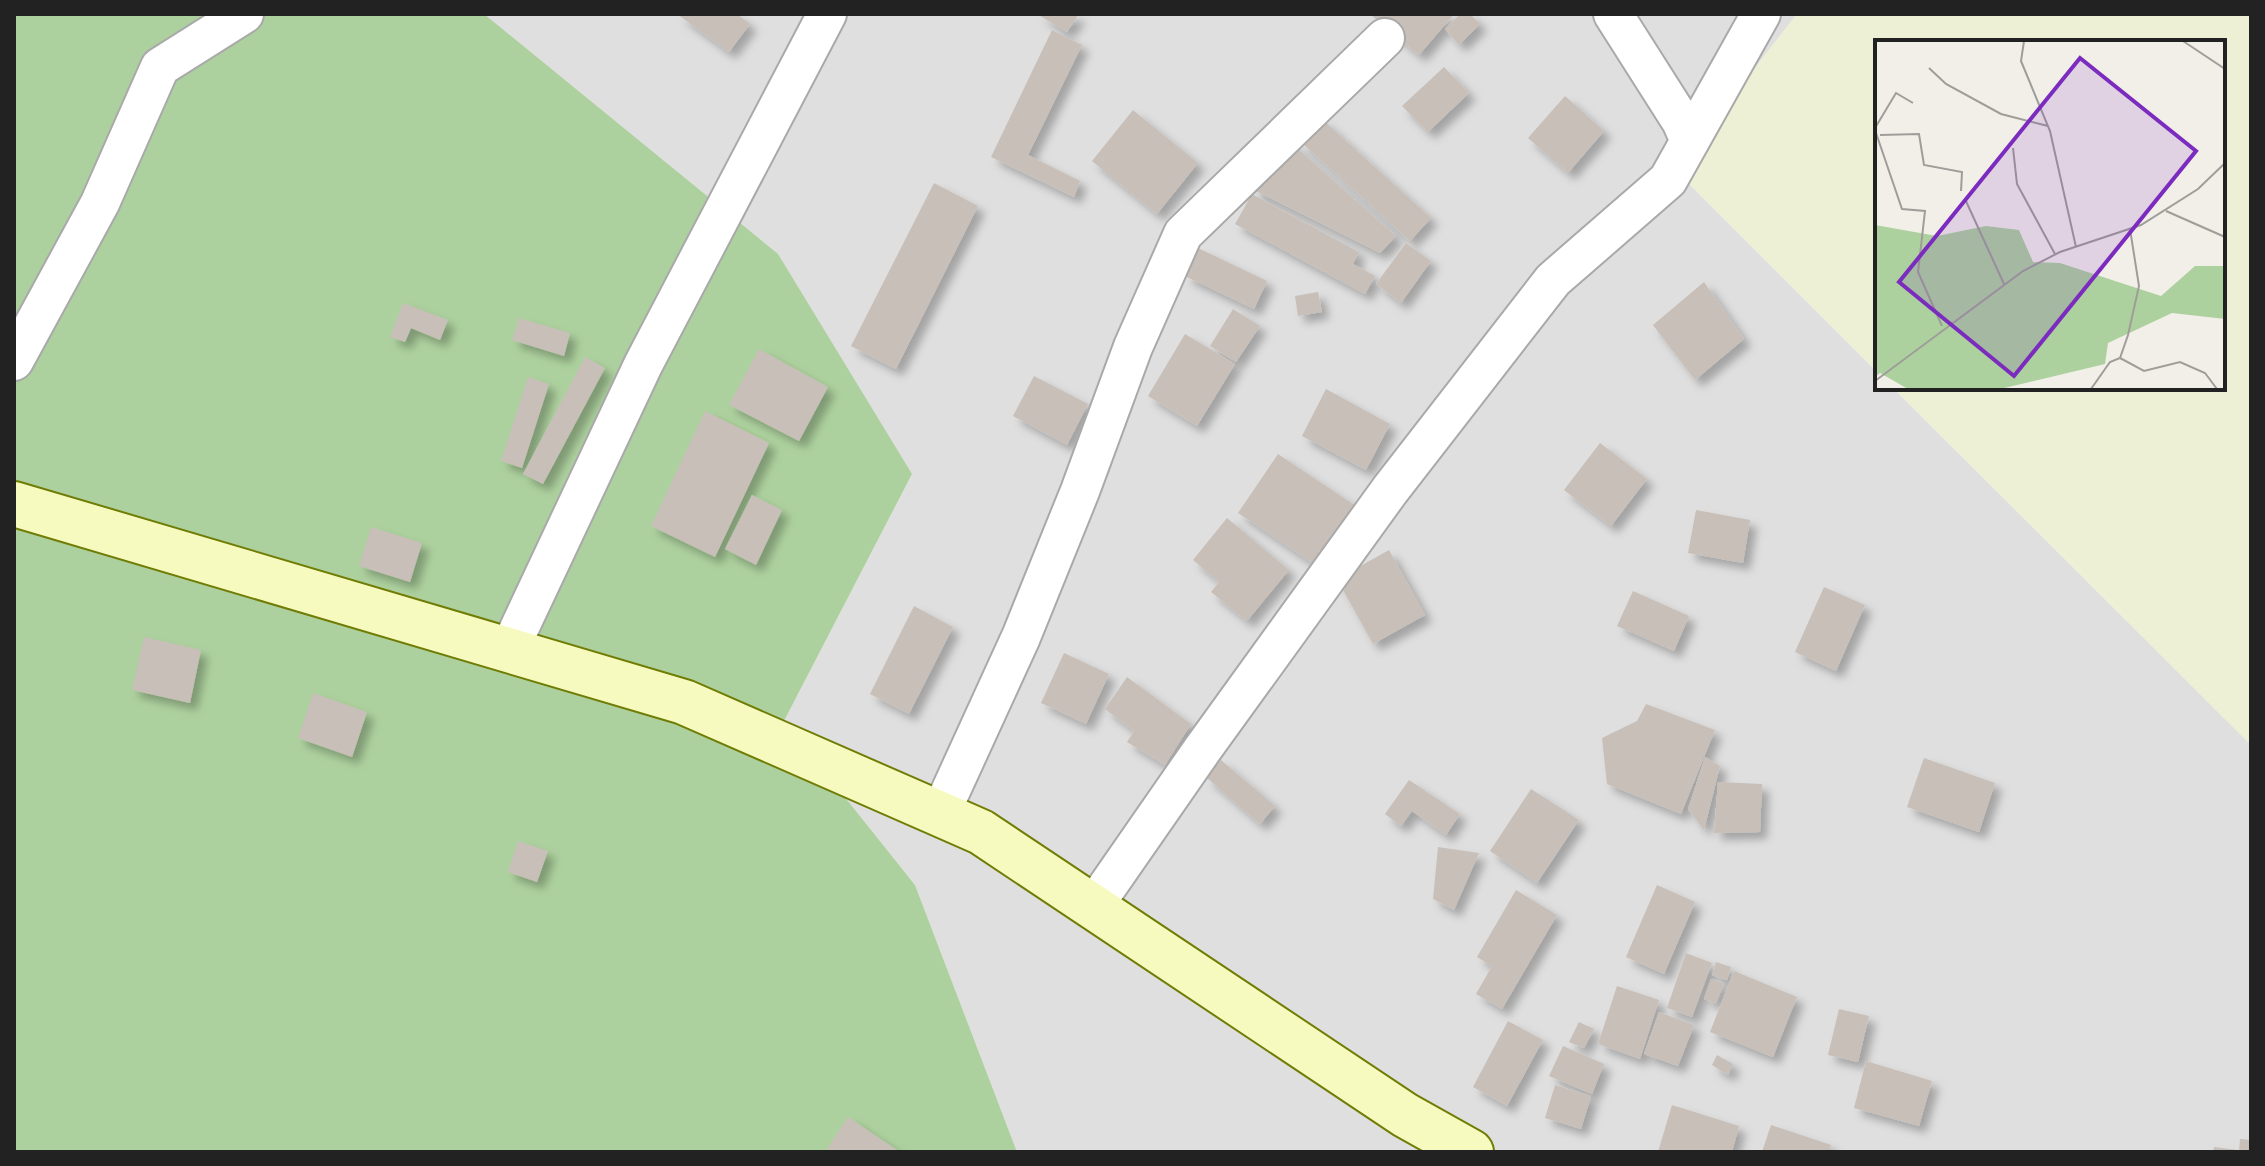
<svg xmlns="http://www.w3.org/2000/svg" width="2265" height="1166" font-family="Signika,sans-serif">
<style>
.residential{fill:#e0dfdf}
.farmland{fill:#eef0d5}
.forest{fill:#add19e}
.building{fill:#c7bfb8;filter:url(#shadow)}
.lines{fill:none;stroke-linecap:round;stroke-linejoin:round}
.street-casing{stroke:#a9a9a9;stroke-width:42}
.secondary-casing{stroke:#707d05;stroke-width:48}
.street{stroke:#fff;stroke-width:38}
.secondary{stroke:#f7fabf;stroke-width:44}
.inset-road{fill:none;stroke:#9f9d99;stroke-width:2}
.view{fill:#7b2cbf;fill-opacity:0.15;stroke:#7b2cbf;stroke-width:4}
.inset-edge{fill:none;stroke:#222;stroke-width:4}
</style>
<defs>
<filter id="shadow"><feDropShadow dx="7" dy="7" stdDeviation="4" flood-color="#0004"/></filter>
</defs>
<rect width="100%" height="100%" fill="#f2efe9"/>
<!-- residential -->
<path class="residential" d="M484,14H1797L1675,170L1877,372V388H1893L2251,745V1152H1017L915,885L784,721L912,474Z"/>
<!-- farmland -->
<path class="farmland" d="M1797,14H2251V745L1893,388H2223V42H1877V372L1675,170Z"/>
<!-- forest -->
<path class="forest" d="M14,14H484L778,254L912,474L784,721L915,885L1017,1152H14Z"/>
<!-- building -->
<path class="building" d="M677,14H737L750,24L729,52Z
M1037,14H1079L1067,32Z
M1370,14H1454L1419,55Z
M1460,14H1470L1480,24L1459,45L1445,29Z
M1052,30L1082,45L1028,155L1080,181L1074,197L991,157Z
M1444,67L1469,93L1428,132L1402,106Z
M1565,96L1604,131L1568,173L1528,138Z
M1133,110L1198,163L1157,214L1092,161Z
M1322,119L1431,218L1410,241L1301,142Z
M1289,141L1396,236L1380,253L1252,189Z
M934,183L978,206L896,369L851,346Z
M1252,194L1359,252L1353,264L1375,276L1365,294L1235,224Z
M1406,243L1431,261L1401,303L1376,284Z
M1198,248L1267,281L1254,309L1185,276Z
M1704,282L1744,339L1695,380L1653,325Z
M1318,292L1322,312L1298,316L1295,296Z
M403,303L448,320L440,340L411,328L405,342L390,337Z
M1233,309L1260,326L1236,362L1210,346Z
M519,318L570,333L564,356L512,340Z
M1185,334L1235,364L1197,426L1148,396Z
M759,349L828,387L799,441L729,405Z
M585,357L605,368L543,484L523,474Z
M1034,376L1088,404L1067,445L1013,416Z
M528,377L549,384L522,468L501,461Z
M1326,389L1390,424L1366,470L1302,436Z
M705,411L769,443L715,557L651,526Z
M1600,443L1647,479L1611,526L1564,490Z
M1278,454L1356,506L1317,566L1238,513Z
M752,495L782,510L756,565L725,549Z
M1696,510L1750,520L1743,563L1688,553Z
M1227,518L1289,570L1247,621L1211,592L1219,582L1193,560Z
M371,527L422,543L410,582L359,566Z
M1389,550L1425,615L1373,644L1337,579Z
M1824,587L1865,605L1836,671L1795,652Z
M1633,591L1689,616L1674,651L1617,626Z
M914,606L953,627L909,714L870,694Z
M144,637L201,650L190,703L132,690Z
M1064,653L1109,674L1086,724L1041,703Z
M1127,677L1191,724L1165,765L1127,742L1134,731L1105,709Z
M313,693L367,712L352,757L298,738Z
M1646,704L1715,730L1681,814L1607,784L1602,738L1637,721Z
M1705,757L1720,766L1704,830L1688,809Z
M1924,758L1995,783L1979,832L1907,807Z
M1221,760L1275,806L1260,824L1206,777Z
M1409,780L1460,814L1446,835L1412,811L1401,826L1385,814Z
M1718,782L1762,784L1760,832L1714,833Z
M1531,789L1579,820L1537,883L1490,851Z
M518,841L548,851L537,882L508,872Z
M1438,847L1479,853L1454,910L1433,899Z
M1657,885L1695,902L1664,974L1626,957Z
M1516,890L1557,915L1502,1009L1476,994L1492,966L1477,957Z
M1686,953L1712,963L1692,1017L1667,1008Z
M1716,962L1731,967L1727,980L1712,975Z
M1734,971L1797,997L1773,1057L1710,1032Z
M1711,979L1724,983L1716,1003L1704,999Z
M1617,986L1659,1000L1640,1059L1598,1044Z
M1839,1009L1869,1016L1858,1062L1828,1055Z
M1659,1012L1694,1025L1678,1066L1644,1054Z
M1508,1021L1543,1040L1507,1106L1473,1087Z
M1579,1022L1594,1029L1584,1048L1569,1042Z
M1563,1046L1604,1064L1592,1094L1549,1076Z
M1717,1055L1733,1064L1728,1075L1712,1065Z
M1866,1061L1932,1081L1919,1126L1854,1108Z
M1555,1085L1591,1096L1581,1129L1545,1118Z
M1672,1105L1739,1126L1732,1152H1658Z
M848,1117L900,1152H825Z
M1771,1125L1831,1145L1829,1152H1762Z
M2240,1139L2251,1140V1152H2239Z
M2214,1147L2237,1150V1152H2213Z"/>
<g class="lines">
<!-- street casing -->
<g class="street-casing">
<path id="street" d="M1613,14L1681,121L1690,141
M14,361L100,203L160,67L244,14
M509,650L643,365L827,14
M940,814L1021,637L1080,491L1133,347L1183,234L1385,38
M1093,907L1202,750L1390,490L1553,280L1668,180L1761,14"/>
</g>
<!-- secondary casing -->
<g class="secondary-casing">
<path id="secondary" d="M14,504L684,702L940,814L981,832L1405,1115L1471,1152"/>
</g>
<!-- street -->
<use href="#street" class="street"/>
<!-- secondary -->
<use href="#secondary" class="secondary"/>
</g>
<!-- overview -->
<g transform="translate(1875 40)">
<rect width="350" height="350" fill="#f2efe9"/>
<path d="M0,185L62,196L111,186L144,190L158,222L185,223L286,256L320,226H350V279L297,273L233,303L230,324L125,349H33L5,333L0,337Z" fill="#add19e"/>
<path class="inset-road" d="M149,1L146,21L175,91L201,207M308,1L350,29M54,28L71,44L126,74L173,86M0,88L21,53L38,63M0,90L27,169L50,171L43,232L67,286M5,95L44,94L49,125L87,132L86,151M138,108L142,144L180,214M90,159L129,244M291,171L350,197M245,318L269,331L305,322L330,333L342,349M0,341L148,231L185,212L266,185L323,149L350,123M216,349L235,322L245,318L253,295L264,246L255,189"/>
<path class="view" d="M205,18L321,111L139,336L24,242Z"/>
<rect width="350" height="350" class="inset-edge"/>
</g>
<!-- border -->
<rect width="2265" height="1166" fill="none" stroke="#222222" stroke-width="32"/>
</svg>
